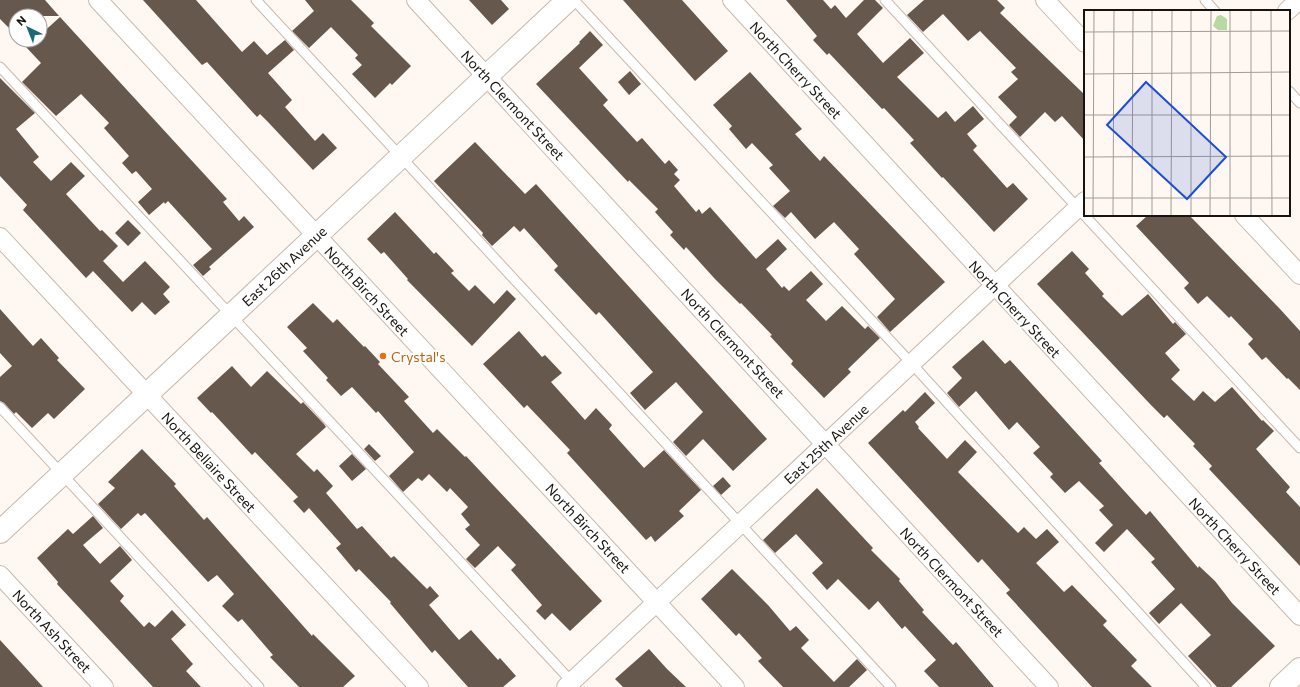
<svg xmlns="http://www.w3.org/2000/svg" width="1300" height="687" font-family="Commissioner,sans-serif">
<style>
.building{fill:#66584c}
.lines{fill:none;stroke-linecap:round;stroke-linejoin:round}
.service-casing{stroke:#c9b8ab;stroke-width:11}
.minor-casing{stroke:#c9b8ab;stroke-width:20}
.tertiary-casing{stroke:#c9b8ab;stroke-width:24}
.service{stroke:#fff;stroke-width:9}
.minor{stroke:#fff;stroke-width:18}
.tertiary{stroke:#fff;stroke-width:22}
.food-dot{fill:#e8710a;stroke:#fff;stroke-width:1.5}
.labels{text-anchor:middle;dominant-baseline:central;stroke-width:4;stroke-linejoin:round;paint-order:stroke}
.street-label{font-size:14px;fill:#18130e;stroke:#fff}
.food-label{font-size:14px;fill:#c56008;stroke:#fff;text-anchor:start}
.inset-road{fill:none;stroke:#a29c97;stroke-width:1}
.view{fill:#1d4ed8;fill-opacity:0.15;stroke:#1d4ed8;stroke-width:2}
.inset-edge{fill:none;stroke:#18130e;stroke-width:2}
</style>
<rect width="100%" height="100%" fill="#fef7f2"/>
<!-- building -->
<path class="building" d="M0,0H45L59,16H16V35L0,19Z
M143,0H196L242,52L254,41L267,55L285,40L294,50L268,73L292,100L285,107L315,141L323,133L337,148L313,170L268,122L260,114L257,117L207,62L202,65Z
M305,0H351L374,23L371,26L411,66L392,85L390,83L375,98L352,74L362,65L355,58L358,55L331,27L309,48L292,31L314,11Z
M469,0H501L509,9L492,25Z
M623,0H682L728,51L695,81Z
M786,0H823L831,9L835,5L846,18L864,0H875L883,8L857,34L883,63L910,38L924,53L897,77L938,118L946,111L955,122L973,106L984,119L967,134L977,146L973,150L1007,188L1013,183L1028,199L994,232L943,177L942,178L910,143L914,140L884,108L882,109L829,53L827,55L813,40L817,36Z
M924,0H997L1005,8L1000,13L1085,95V141L1062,116L1055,122L1045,112L1020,137L1009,125L1017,117L998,97L1018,79L1011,72L1016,68L980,31L968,41L943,14L923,32L907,15Z
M60,17L227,199L223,202L239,221L244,216L254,227L209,267L211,269L203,276L193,265L212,249L168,201L165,204L164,202L149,215L138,202L152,189L136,171L132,174L122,163L129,156L104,128L109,123L81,94L56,116L22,82L41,63L26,47L34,40H40V35Z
M590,31L603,45L579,68L608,100L603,105L637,142L642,138L665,164L669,160L678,170L674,174L680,180L674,186L696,212L699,209L702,214L710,207L756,259L778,239L787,249L766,269L782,288L784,286L789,291L811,271L823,284L806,300L826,321L842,306L865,329L868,326L880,338L848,369L851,372L824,398L791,364L793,361L770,336L772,335L741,303L740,304L715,279L686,247L684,250L670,235L673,232L655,212L658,209L629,180L628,182L536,84L580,43L579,42Z
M630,71L641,84L629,95L618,82Z
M750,72L802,129L795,134L820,161L824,156L945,282L890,332L877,317L895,299L854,254L859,249L834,222L815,239L791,212L785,218L773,206L790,191L769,168L773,165L752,143L746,149L729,129L732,126L713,105Z
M0,78L35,113L16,129L39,157L33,162L51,181L71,162L85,176L66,194L100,231L102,230L118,246L103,261L123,282L145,261L170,287L163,294L170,302L155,315L142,302L132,312L93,271L86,278L23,210L27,205L0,176Z
M475,142L525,194L536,184L767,439L733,471L703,439L686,456L673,442L703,412L676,382L645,410L630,393L653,372L599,312L596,315L554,270L558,266L524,228L520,232L514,226L492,246L482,235L483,233L434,181Z
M395,212L434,254L436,252L454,271L451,273L469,291L475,285L494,304L507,290L516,299L472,346L407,280L408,279L384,252L381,254L367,239Z
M1148,215H1189L1280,309L1300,331V390L1288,378L1287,379L1266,357L1262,360L1248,344L1253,339L1231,316L1229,318L1207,296L1198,304L1184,288L1189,283L1136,226Z
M128,220L141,233L128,246L115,233Z
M1072,251L1089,269L1085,273L1104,294L1102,296L1122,316L1148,294L1173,324L1175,322L1186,334L1165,353L1180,370L1171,379L1194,401L1203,391L1215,402L1232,387L1262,421L1263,420L1274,431L1256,449L1290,487L1286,492L1300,507V566L1209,469L1212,466L1193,446L1195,444L1167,415L1164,418L1150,404L1037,284Z
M313,303L333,323L337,319L364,347L365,346L380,362L378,364L409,397L404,401L433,433L437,429L465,457L466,456L602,601L570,631L552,613L545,620L536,611L542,605L511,570L516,565L498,546L475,568L466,559L480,545L465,529L470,525L461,514L468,507L450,488L447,492L429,474L422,481L418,478L403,492L389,476L414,452L378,411L376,413L352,387L341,396L326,380L328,378L303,351L307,348L287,327Z
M0,309L33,346L41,338L59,358L57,360L85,389L54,419L48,413L32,428L16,412L14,414L4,403L0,401V377L12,366L0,353Z
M519,331L542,357L545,355L562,373L551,382L585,420L596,408L612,425L609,429L644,468L664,450L701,490L679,511L684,516L655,542L651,536L646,540L567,453L570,450L527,405L524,408L483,364Z
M983,340L1005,364L1010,360L1102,461L1099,463L1146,515L1150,511L1198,568L1199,566L1215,581L1232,603L1275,646L1231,687H1217L1188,656L1211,635L1181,603L1159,624L1149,613L1175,589L1151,562L1155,559L1127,529L1104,552L1095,543L1113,525L1099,510L1104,506L1079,481L1065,493L1050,477L1053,474L1033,453L1040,447L1017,422L1009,430L976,391L959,407L947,393L962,378L952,367Z
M232,366L251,387L267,371L301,404L303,402L324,424L326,427L296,454L314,472L317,469L333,486L326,493L357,529L362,526L391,558L394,556L427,589L430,586L439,596L429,605L459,640L471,630L498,660L500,658L516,676L503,687H468L435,650L432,653L390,603L391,602L359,569L356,572L336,548L341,544L309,508L304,513L293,501L298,497L255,452L252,455L212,412L211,413L197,398Z
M925,392L935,403L915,422L919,427L918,428L947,459L965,440L977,452L958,472L1018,533L1024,527L1036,539L1047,529L1059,542L1036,563L1064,592L1072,585L1107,621L1103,625L1137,660L1131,666L1152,687H1092L1006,593L1010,590L982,559L978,563L868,443L903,410L905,412Z
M369,444L381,456L375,461L364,449Z
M142,449L176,484L174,486L204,520L207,517L312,636L313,634L355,676L343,687H299L270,657L273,655L242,619L238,622L222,606L234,594L217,575L208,582L145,513L141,516L138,513L121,529L98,504L115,488L108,482Z
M352,454L366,469L352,481L339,466Z
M723,477L731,486L721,495L713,486Z
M817,488L873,548L871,550L900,579L899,581L924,610L922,612L953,645L956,642L994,687H939L924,671L936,660L905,626L902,629L878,601L869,610L838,579L827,590L812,573L823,563L796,534L775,553L763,540Z
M93,516L103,528L83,545L100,564L120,546L132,560L110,581L124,596L120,601L144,627L149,622L155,627L172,610L186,625L171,639L193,664L186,671L201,687H153L57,584L58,582L37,558L68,529L73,534Z
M732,569L768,605L790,631L796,626L809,640L801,648L834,682L857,659L867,670L849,687H783L758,661L762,658L739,633L736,636L701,599Z
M0,640L23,665L43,687H0Z
M649,649L667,669L686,687H623L615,679Z"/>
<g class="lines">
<!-- service casing -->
<g class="service-casing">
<path id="service" d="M256,0L891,687
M574,0L912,364L1206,687
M885,0L1300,448
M1205,0L1215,11
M0,67L573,683
M1289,91L1300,103
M0,407L259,687"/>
</g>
<!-- minor casing -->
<g class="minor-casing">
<path id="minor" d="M98,0L735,687
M416,0L1049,687
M732,0L1300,616
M1045,0L1085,43
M1287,11L1299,0
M1244,215L1300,275
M0,237L419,687
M0,575L104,687
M566,687L1085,201"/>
</g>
<!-- tertiary casing -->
<g class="tertiary-casing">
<path id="tertiary" d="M0,532L568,0
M1281,687L1300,669"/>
</g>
<!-- service -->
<use href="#service" class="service"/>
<!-- minor -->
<use href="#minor" class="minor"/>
<!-- tertiary -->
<use href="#tertiary" class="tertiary"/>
</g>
<!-- markers -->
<circle class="food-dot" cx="383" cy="356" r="4"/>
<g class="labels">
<!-- street labels -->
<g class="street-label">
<text transform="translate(796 70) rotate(47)">North Cherry Street</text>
<text transform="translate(513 105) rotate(47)">North Clermont Street</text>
<text transform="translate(284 266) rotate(-43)">East 26th Avenue</text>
<text transform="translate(367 291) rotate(47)">North Birch Street</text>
<text transform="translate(1015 309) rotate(47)">North Cherry Street</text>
<text transform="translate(733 343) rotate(47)">North Clermont Street</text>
<text transform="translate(826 444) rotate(-43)">East 25th Avenue</text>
<text transform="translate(209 462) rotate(47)">North Bellaire Street</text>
<text transform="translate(588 528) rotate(47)">North Birch Street</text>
<text transform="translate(1235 546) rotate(47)">North Cherry Street</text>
<text transform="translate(952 582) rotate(47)">North Clermont Street</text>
<text transform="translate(52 631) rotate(47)">North Ash Street</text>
</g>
<!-- food labels -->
<g class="food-label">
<text x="391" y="356">Crystal's</text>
</g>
</g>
<!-- overview -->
<g transform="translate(1084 10)">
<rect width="206" height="206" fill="#fef7f2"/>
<path d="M137,5L143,9V20H134L129,16L133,6Z" fill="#b6daa0"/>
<path class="inset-road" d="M167,0V206M187,0L188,206M0,22L206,21M0,64L206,62M0,105H206M0,147L206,146M0,188H206M9,206L10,0M29,206L30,0M48,206L49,0M68,206V0M87,206L88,0M107,206V0M126,206L127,0M146,206V0"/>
<path class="view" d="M62,72L142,147L103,189L23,115Z"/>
<rect width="206" height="206" class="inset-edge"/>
</g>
<!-- north arrow -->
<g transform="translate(28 28) rotate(317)"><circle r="19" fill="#ffffff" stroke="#a3a19f"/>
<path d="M0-3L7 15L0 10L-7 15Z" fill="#1e6873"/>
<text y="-6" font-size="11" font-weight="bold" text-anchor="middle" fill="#18130e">N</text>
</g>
</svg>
